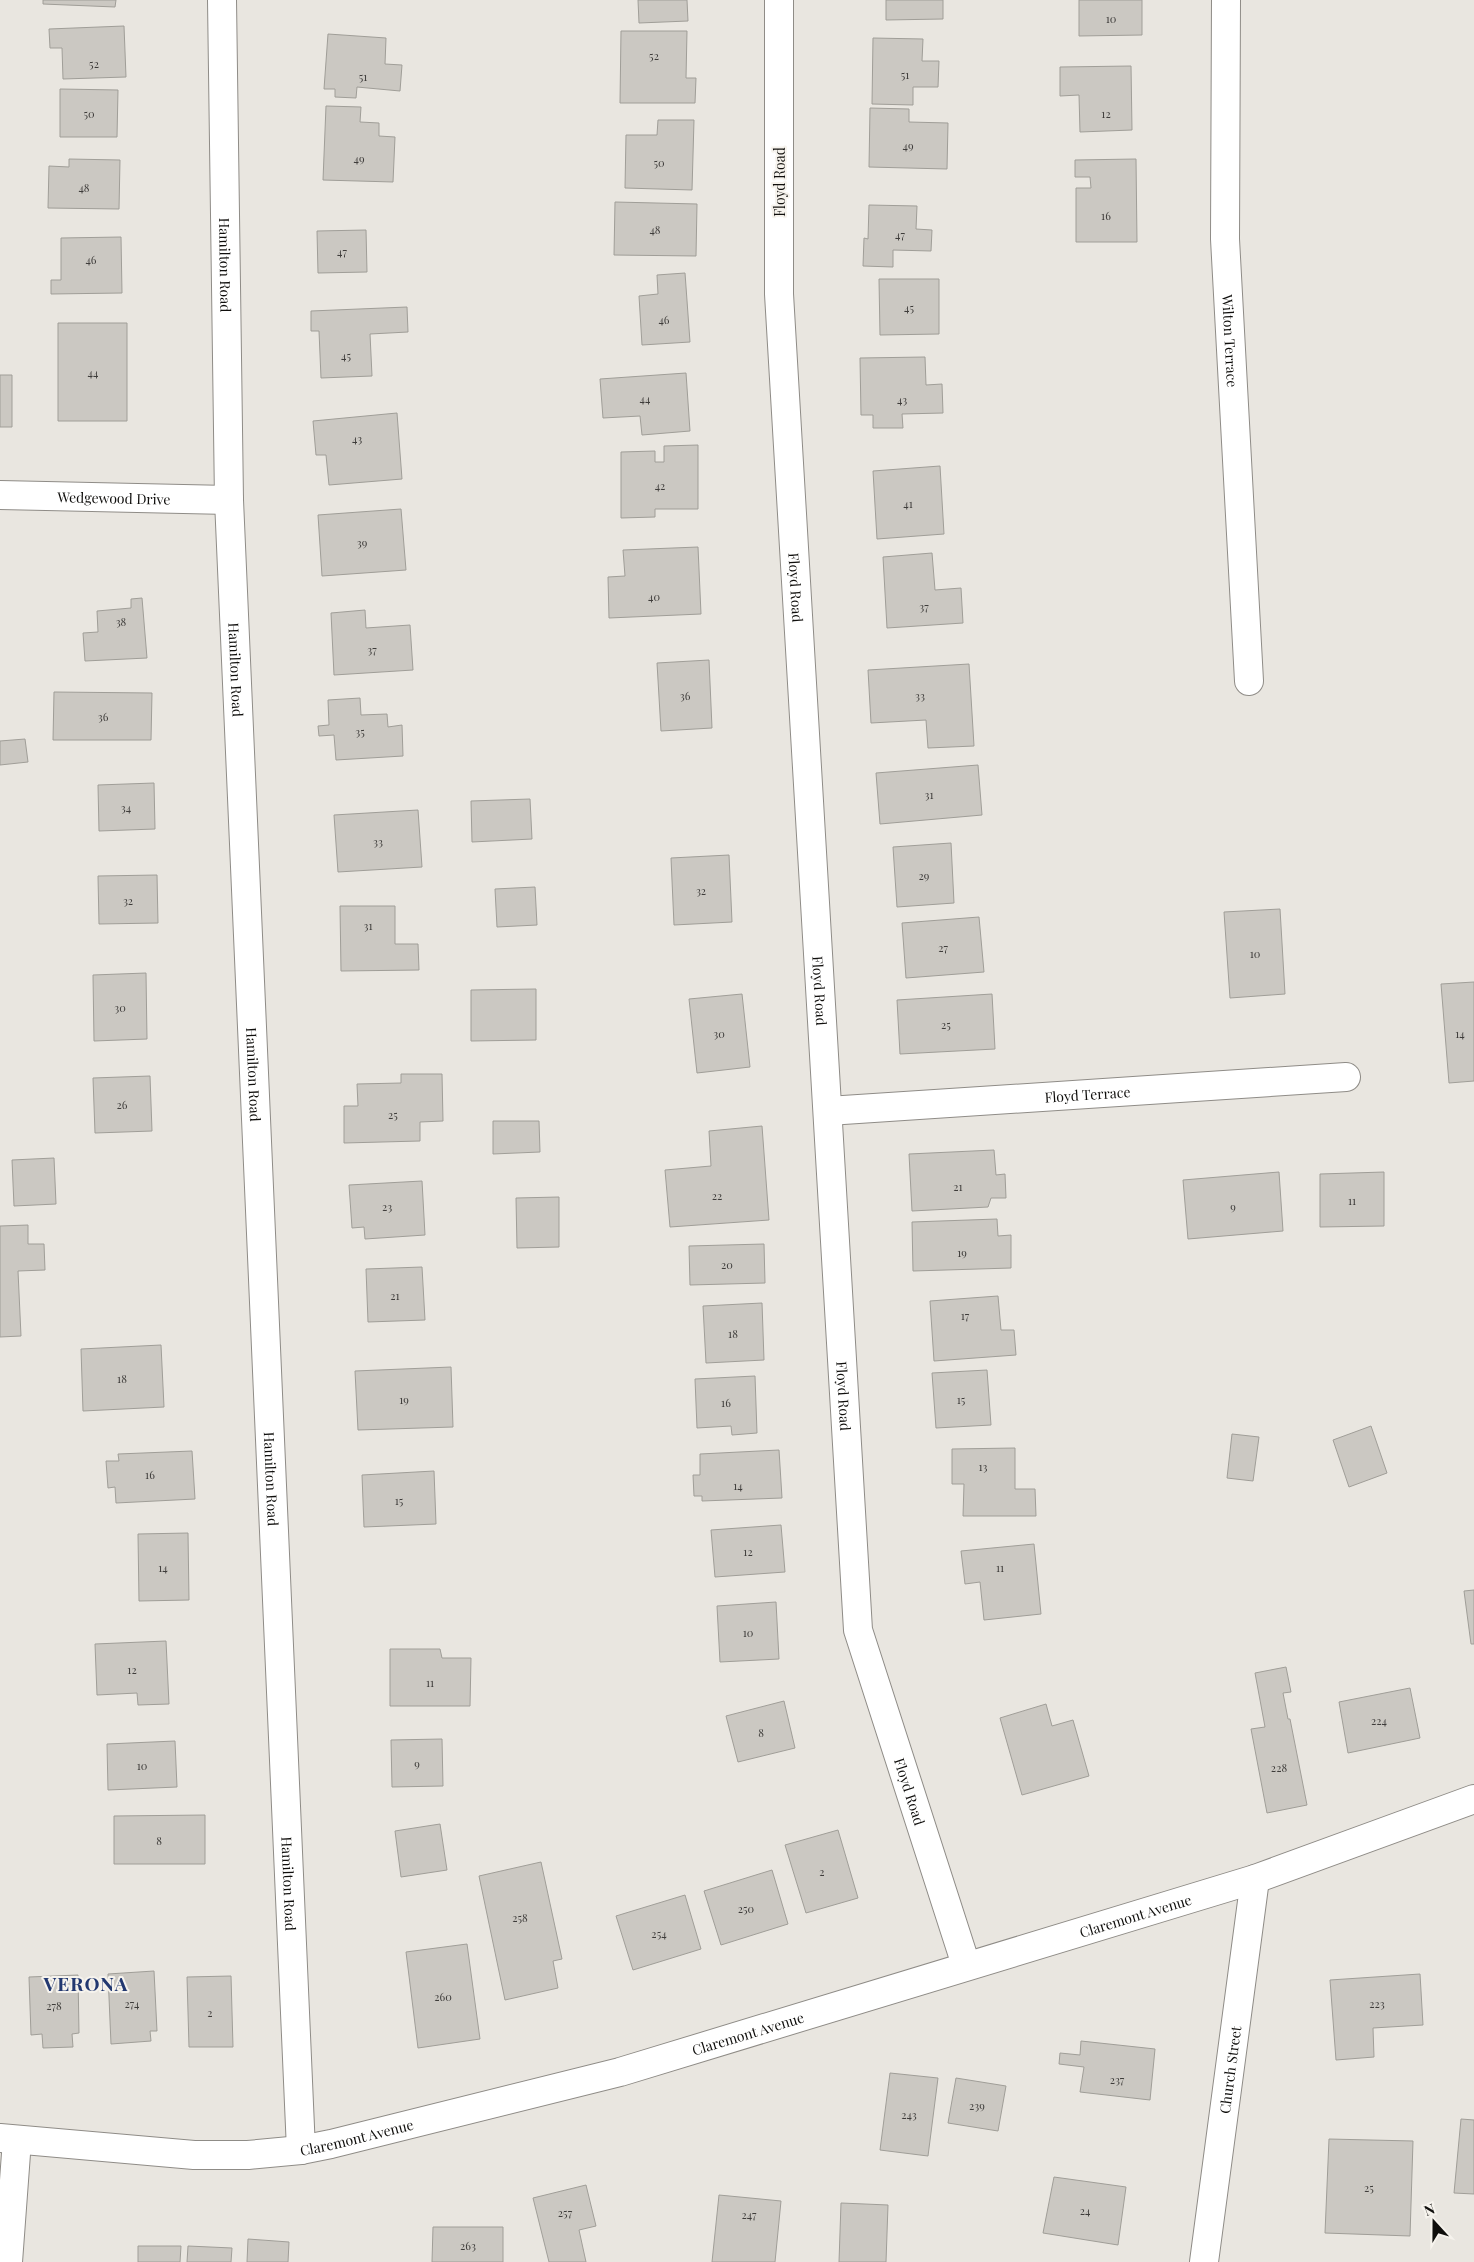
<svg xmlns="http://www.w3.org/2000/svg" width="1474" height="2262" font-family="'Playfair Display',serif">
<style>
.building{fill:#cbc8c2;stroke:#a09e98}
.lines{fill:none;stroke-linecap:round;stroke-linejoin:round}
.street-casing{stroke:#8f8c87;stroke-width:30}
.street{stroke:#fff;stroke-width:28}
.labels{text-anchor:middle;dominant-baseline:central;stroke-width:4;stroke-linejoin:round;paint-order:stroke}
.number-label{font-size:11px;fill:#3e3c3a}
.street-label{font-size:14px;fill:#0f0e0c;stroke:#f6f3ed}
.district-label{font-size:19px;font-weight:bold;letter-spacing:1px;fill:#223870;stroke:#f6f3ed}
</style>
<rect width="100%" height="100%" fill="#e9e6e0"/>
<!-- building -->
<path class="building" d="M43,0H116L115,7L43,4Z
M638,0H687L688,21L639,23Z
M886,0H943V19L886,20Z
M1079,0H1142V35L1079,36Z
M124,26L126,77L63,79L62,48H50L49,29Z
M621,31H687L686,78H696L695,103H620Z
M328,34L386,38L385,64L402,65L400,91L357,87L356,98L335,97V89H324Z
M873,38L923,39L922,61H939L938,87H913V105L872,104Z
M1131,66L1132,130L1080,132L1079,95L1060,96V67Z
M60,89L118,90L117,137H60Z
M326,106L361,107L360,122L379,123V136L395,137L393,182L323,180Z
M870,108L909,109V122L948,123L947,169L869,167Z
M658,120H694L692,190L625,188L626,135H657Z
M69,159L120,160L119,209L48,208L49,166L69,167Z
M1136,159L1137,242H1076V188H1091L1090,177H1075V160Z
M615,202L697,204L696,256L614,255Z
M869,205L917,206L916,229L932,230L931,251L893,250V267L863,266L864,238L868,239Z
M366,230L367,272L318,273L317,231Z
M121,237L122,293L51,294V280H61V238Z
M685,273L690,342L642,345L639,296L658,294L657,275Z
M879,279H939V334L880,335Z
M407,307L408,332L370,334L372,376L321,378L319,331H311V311Z
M58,323H127V421H58Z
M925,357L926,385L942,384L943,413L902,414L903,428H873V415H861L860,358Z
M686,373L690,431L642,435L640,416L603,418L600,379Z
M0,375H12V427H0Z
M397,413L402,479L329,485L326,455H316L313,421Z
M698,445V509H655V517L621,518V452L655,451V462H664V446Z
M940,466L944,534L877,539L873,471Z
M401,509L406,570L322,576L318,515Z
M698,547L701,614L609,618L608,577L625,576L623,550Z
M932,553L935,590L961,588L963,623L887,628L883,557Z
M142,598L147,658L85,661L83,633L98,632L97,611L131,608V599Z
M365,610L366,628L410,625L413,670L334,675L331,613Z
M709,660L712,728L661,731L657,663Z
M969,664L974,746L928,748L926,720L871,723L868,670Z
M54,692L152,693L151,740H53Z
M360,698L361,715L387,714L388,727L402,725L403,756L336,760L334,735L319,736L318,726L329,725L328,700Z
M25,739L28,762L0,765V741Z
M978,765L982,815L880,824L876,773Z
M154,783L155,829L99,831L98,785Z
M530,799L532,839L472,842L471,801Z
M418,810L422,867L338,872L334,815Z
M951,843L954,903L897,907L893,847Z
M729,855L732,922L674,925L671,858Z
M157,875L158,923L99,924L98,876Z
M535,887L537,925L497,927L495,889Z
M340,906H395V944H418L419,970L341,971Z
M1280,909L1285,994L1230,998L1224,912Z
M979,917L984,972L906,978L902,923Z
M146,973L147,1039L94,1041L93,975Z
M1474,982V1081L1449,1083L1441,984Z
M536,989V1040L471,1041V990Z
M742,994L750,1067L697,1073L689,999Z
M992,994L995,1049L900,1054L897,1000Z
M401,1074H442L443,1121L420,1122V1141L344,1143V1106H358L357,1084L401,1083Z
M150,1076L152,1131L95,1133L93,1078Z
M493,1121H539L540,1152L493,1154Z
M762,1126L769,1220L670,1227L665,1170L711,1166L709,1131Z
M994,1150L996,1175L1005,1174L1006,1198H991L988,1207L912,1211L909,1154Z
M54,1158L56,1204L14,1206L12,1160Z
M1279,1172L1283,1231L1188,1239L1183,1180Z
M1384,1172V1226L1320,1227V1174Z
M422,1181L425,1235L365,1239L364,1227L352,1228L349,1185Z
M559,1197V1247L517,1248L516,1198Z
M997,1219L998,1236L1011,1235V1268L913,1271L912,1222Z
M28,1225V1244H44L45,1270L18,1271L21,1336L0,1337V1226Z
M764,1244L765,1283L690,1285L689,1246Z
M422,1267L425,1320L368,1322L366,1269Z
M998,1296L1001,1330H1014L1016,1355L934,1361L930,1301Z
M762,1303L764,1360L706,1363L703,1306Z
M161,1345L164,1407L83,1411L81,1349Z
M451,1367L453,1427L358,1430L355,1371Z
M987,1370L991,1425L936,1428L932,1373Z
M755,1376L757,1433L732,1435L731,1426L697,1428L695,1379Z
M1371,1426L1387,1473L1349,1487L1333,1440Z
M1232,1434L1259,1437L1253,1481L1227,1478Z
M1015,1448V1489H1035L1036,1516H963L964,1484H952V1449Z
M779,1450L782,1498L702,1501V1496H694L693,1475H700V1454Z
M192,1451L195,1499L116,1503L115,1487L108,1488L106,1461H119L118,1454Z
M434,1471L436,1524L364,1527L362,1475Z
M781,1525L785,1572L715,1577L711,1530Z
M188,1533L189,1600L139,1601L138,1534Z
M1034,1544L1041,1614L984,1620L980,1582L965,1584L961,1551Z
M1474,1590V1644H1471L1464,1591Z
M776,1602L779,1659L720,1662L717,1606Z
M166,1641L169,1704L138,1705L137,1693L97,1695L95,1644Z
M390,1649H440L442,1658H471L470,1706H390Z
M1286,1667L1291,1692L1283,1693L1288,1719H1290L1307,1805L1267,1813L1251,1729L1265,1727L1255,1673Z
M1410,1688L1420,1738L1348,1753L1339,1702Z
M784,1701L795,1748L738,1762L726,1716Z
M1046,1704L1052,1726L1073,1720L1089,1776L1022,1795L1000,1718Z
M442,1739L443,1786L392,1787L391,1740Z
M175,1741L177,1787L108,1790L107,1744Z
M205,1815V1864H114V1816Z
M440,1824L447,1870L401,1877L395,1831Z
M838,1830L858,1898L806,1913L785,1845Z
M541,1862L562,1959L553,1961L558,1988L505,2000L479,1876Z
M772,1870L788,1924L721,1945L704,1891Z
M685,1895L701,1949L633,1970L616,1916Z
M467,1944L480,2039L418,2048L406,1952Z
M154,1971L157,2031H150L151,2041L111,2044L108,1974Z
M1420,1974L1423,2025L1373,2028L1374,2057L1336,2060L1330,1980Z
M78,1975L79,2033L72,2034L73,2047L43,2048L42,2034L31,2035L29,1977Z
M231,1976L233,2047H189L187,1977Z
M1081,2041L1155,2049L1150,2100L1080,2092L1084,2067L1059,2064L1060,2053L1080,2055Z
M890,2073L938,2078L928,2156L880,2150Z
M956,2078L1006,2086L998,2131L948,2123Z
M1461,2119L1474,2120V2194L1454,2193Z
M1329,2139L1413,2141L1410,2236L1325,2233Z
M1054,2177L1126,2187L1118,2245L1043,2233Z
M586,2185L596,2226L579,2230L586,2262H549L533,2198Z
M719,2195L781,2201L775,2262H712Z
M841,2203L888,2205L886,2262H839Z
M433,2227H503V2262H432Z
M248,2239L289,2242L288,2262H247Z
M138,2246H181L180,2262H138Z
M188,2246L232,2248L231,2262H187Z"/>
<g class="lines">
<!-- street casing -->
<g class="street-casing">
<g id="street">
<path id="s1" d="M222,0L229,500L301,2150"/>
<path id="s2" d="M779,0V294L858,1630L966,1965"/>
<path id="s3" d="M1226,0L1225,239L1249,681"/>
<path id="s4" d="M0,495L229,500"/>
<path id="s5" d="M828,1111L1346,1077"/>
<path id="s6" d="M0,2138L194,2155H248L301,2150L331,2144L620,2072L1255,1879L1474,1799"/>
<path d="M8,2262L17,2140"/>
<path id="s7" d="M1204,2262L1255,1879"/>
</g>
</g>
<!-- street -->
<use href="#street" class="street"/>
</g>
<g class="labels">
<!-- number labels -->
<g class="number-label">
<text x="1111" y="18">10</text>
<text x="654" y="55">52</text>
<text x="94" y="63">52</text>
<text x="905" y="74">51</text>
<text x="363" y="76">51</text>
<text x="89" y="113">50</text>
<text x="1106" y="113">12</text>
<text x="908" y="145">49</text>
<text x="359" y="158">49</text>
<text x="659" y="162">50</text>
<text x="84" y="187">48</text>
<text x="1106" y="215">16</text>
<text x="655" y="229">48</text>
<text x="900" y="234">47</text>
<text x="342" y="251">47</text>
<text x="91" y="259">46</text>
<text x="909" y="307">45</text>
<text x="664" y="319">46</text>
<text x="346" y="355">45</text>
<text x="93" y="372">44</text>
<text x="645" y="398">44</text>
<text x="902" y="399">43</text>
<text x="357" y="438">43</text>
<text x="660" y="485">42</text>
<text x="908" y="503">41</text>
<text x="362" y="542">39</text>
<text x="654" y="596">40</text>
<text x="924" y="606">37</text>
<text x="121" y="621">38</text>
<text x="372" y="649">37</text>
<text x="685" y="695">36</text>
<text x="920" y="695">33</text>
<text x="103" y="716">36</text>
<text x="360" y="731">35</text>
<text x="929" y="794">31</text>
<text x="126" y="807">34</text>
<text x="378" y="841">33</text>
<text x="924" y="875">29</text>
<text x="701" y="890">32</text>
<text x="128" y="900">32</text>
<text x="368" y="925">31</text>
<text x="943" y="947">27</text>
<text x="1255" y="953">10</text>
<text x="120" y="1007">30</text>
<text x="946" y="1024">25</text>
<text x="719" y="1033">30</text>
<text x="1460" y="1033">14</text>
<text x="122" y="1104">26</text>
<text x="393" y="1114">25</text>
<text x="958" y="1186">21</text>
<text x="717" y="1195">22</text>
<text x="1352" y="1200">11</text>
<text x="387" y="1206">23</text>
<text x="1233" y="1206">9</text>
<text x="962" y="1252">19</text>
<text x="727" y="1264">20</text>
<text x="395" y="1295">21</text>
<text x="965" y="1315">17</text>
<text x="733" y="1333">18</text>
<text x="122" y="1378">18</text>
<text x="404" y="1399">19</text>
<text x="961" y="1399">15</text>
<text x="726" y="1402">16</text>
<text x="983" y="1466">13</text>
<text x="150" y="1474">16</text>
<text x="738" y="1485">14</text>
<text x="399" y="1500">15</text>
<text x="748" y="1551">12</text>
<text x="163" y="1567">14</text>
<text x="1000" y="1567">11</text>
<text x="748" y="1632">10</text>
<text x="132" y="1669">12</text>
<text x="430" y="1682">11</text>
<text x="1379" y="1720">224</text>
<text x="761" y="1732">8</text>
<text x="417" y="1763">9</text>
<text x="142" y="1765">10</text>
<text x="1279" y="1767">228</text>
<text x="159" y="1840">8</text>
<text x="822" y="1871">2</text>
<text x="746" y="1908">250</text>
<text x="520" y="1917">258</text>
<text x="659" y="1933">254</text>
<text x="443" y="1996">260</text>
<text x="132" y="2003">274</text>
<text x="1377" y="2003">223</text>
<text x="54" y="2005">278</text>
<text x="210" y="2012">2</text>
<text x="1117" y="2079">237</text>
<text x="977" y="2105">239</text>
<text x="909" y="2114">243</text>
<text x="1369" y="2187">25</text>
<text x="1085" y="2210">24</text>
<text x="565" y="2212">257</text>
<text x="749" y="2214">247</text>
<text x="468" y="2245">263</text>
</g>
<!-- street labels -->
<g class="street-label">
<text transform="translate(779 182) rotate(-90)">Floyd Road</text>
<text stroke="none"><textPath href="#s1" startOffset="265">Hamilton Road</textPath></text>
<text stroke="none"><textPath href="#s3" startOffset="341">Wilton Terrace</textPath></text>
<text stroke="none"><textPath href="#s4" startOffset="114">Wedgewood Drive</textPath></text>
<text stroke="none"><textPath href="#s2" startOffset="588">Floyd Road</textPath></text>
<text stroke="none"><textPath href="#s1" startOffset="670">Hamilton Road</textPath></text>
<text stroke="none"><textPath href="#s2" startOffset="992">Floyd Road</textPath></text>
<text stroke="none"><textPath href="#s1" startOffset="1075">Hamilton Road</textPath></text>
<text stroke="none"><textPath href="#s5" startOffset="260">Floyd Terrace</textPath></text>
<text stroke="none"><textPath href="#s2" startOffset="1398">Floyd Road</textPath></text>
<text stroke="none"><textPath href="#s1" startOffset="1480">Hamilton Road</textPath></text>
<text stroke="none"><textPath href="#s2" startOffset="1802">Floyd Road</textPath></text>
<text stroke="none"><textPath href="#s1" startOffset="1885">Hamilton Road</textPath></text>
<text stroke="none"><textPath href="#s6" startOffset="1169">Claremont Avenue</textPath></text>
<text stroke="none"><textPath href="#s6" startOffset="764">Claremont Avenue</textPath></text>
<text stroke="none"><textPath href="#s7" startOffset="194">Church Street</textPath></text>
<text stroke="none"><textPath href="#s6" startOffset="359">Claremont Avenue</textPath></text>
</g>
<!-- district labels -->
<g class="district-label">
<text x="86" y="1983">VERONA</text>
</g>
</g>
<!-- north arrow -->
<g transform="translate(1434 2222) rotate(339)" stroke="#f6f3ed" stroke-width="4" paint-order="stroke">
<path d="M0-4L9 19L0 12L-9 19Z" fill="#0f0e0c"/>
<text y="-8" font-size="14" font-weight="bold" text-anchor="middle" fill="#0f0e0c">N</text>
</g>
</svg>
